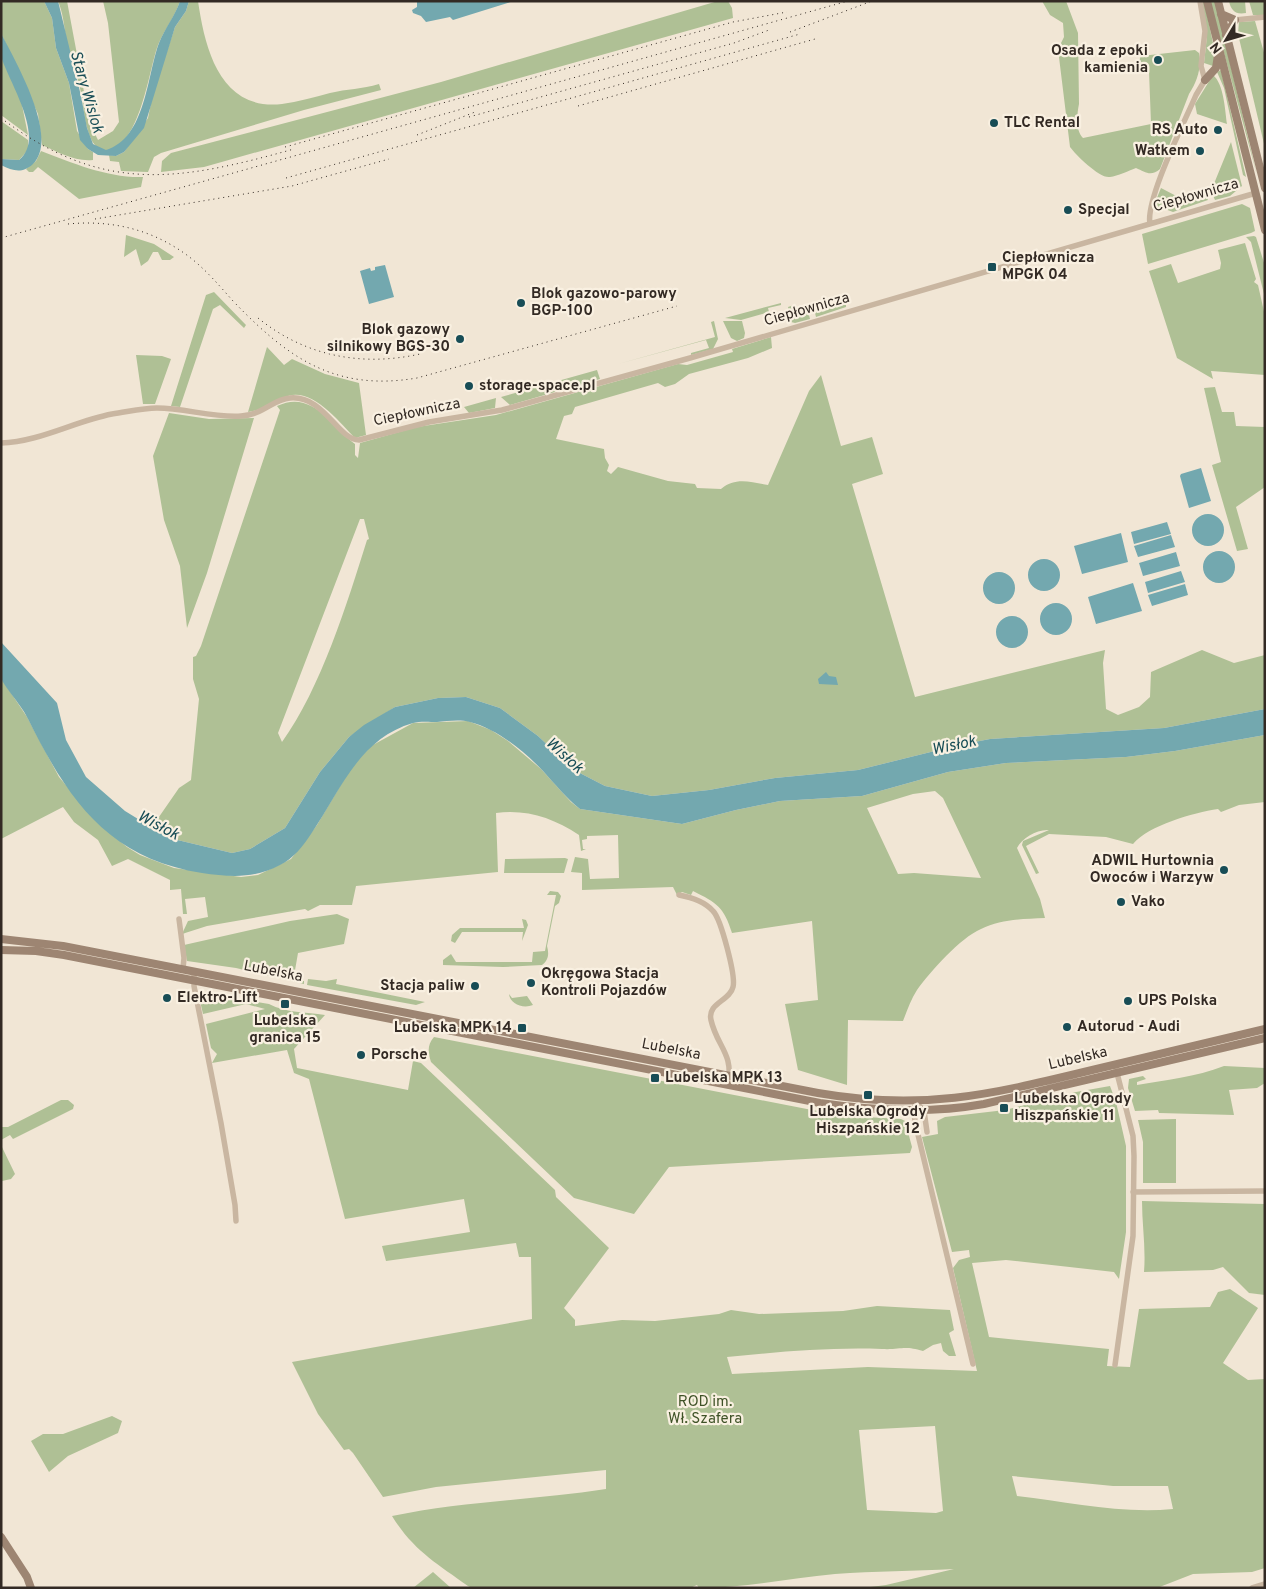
<svg xmlns="http://www.w3.org/2000/svg" width="1266" height="1589" font-family="Overpass,sans-serif">
<style>
.green{fill:#afc095;fill-rule:evenodd}
.water{fill:#73a8af}
.lines{fill:none;stroke-linecap:round;stroke-linejoin:round}
.street{stroke:#c9b6a1;stroke-width:5.5}
.secondary{stroke:#9d8572;stroke-width:8}
.rail{stroke:#332a24;stroke-width:1;stroke-dasharray:1 4;stroke-linecap:butt}
.poi-dot{fill:#184d56;stroke:#f9f0e1;stroke-width:2}
.labels{text-anchor:middle;dominant-baseline:central;stroke-width:4.5;stroke-linejoin:round;paint-order:stroke}
.poi-label{font-size:15px;font-weight:bold;fill:#332a24;stroke:#f9f0e1;text-anchor:start}
.street-label{font-size:15px;fill:#332a24;stroke:#f9f0e1}
.park-label{font-size:15px;fill:#3f5227;stroke:#f9f0e1}
.water-label{font-size:16px;font-style:italic;fill:#184d56;stroke:#f9f0e1}
</style>
<rect width="100%" height="100%" fill="#f1e6d5"/>
<!-- green -->
<path class="green" d="M1,1H44L52,18L56,48L69,83L77,131L88,149L93,152V160C75,162 58,152 42,145L38,114L1,33Z
M58,1H67L90,124L98,140L113,131L119,122L108,23L103,1H180C175,17 164,30 158,45C149,69 140,147 107,150C101,151 95,146 92,141C85,127 84,112 82,97C78,77 71,58 66,38C64,25 63,13 58,1Z
M189,1H198C205,49 220,111 282,104C298,102 314,97 330,93C347,89 362,89 379,84L381,90L304,110L161,153L154,157L148,172L121,171L119,162L110,161L109,155L116,156L124,152L148,118L153,93L175,27L186,11Z
M718,1H728L732,8L733,18L204,167L161,172L162,161L171,153L441,82Z
M1042,1H1066L1078,33L1079,104C1077,114 1075,130 1083,138L1151,124L1149,71H1140L1138,63L1141,56L1195,50L1199,53C1202,67 1197,82 1189,94L1160,169C1151,177 1145,172 1136,168C1128,171 1118,176 1110,177C1100,179 1076,155 1070,147L1058,49L1064,37L1063,23L1050,15Z
M1202,1H1204L1216,57L1213,66L1204,63L1207,36Z
M1210,1H1215L1257,175Z
M1229,1H1245L1246,13C1236,15 1231,11 1229,1Z
M1249,1H1265V15H1253Z
M1255,21L1265,56V148L1238,34L1239,22Z
M1,56L21,100L28,135L1,115Z
M1221,70L1246,177L1243,175L1224,88L1217,72Z
M1213,75C1224,84 1225,110 1227,124L1197,114L1195,104Z
M1,121L28,140V150L19,160L1,159Z
M1231,142L1242,186L1230,196L1215,200L1211,191Z
M41,151C73,163 107,178 143,177L141,187L79,199L38,167L33,172H29L26,169L36,161Z
M1161,188L1182,199L1204,193L1208,200L1173,212L1154,205Z
M1242,204L1250,208L1255,231L1251,233L1148,264L1142,234Z
M126,235L154,244L174,257L170,260H162L158,252H153L148,261L141,266L136,249L124,257Z
M1254,236L1256,237L1265,266V298L1251,242L1246,237Z
M1245,243L1256,279L1254,282L1258,285L1265,316V375L1211,371L1213,379L1177,358L1149,271L1171,264L1178,283L1220,269L1221,263L1218,250Z
M214,292L246,325L244,328L220,305L213,309L180,407L171,406L206,295Z
M846,301V307L816,317L814,309Z
M781,303V305L768,308L769,312L741,320L725,318Z
M794,305L797,314L808,311L810,319L795,323L791,322L788,307Z
M714,321L718,339L713,349L691,355V353L709,348L706,340L618,364L715,337L711,322Z
M723,321H742L745,333L744,338L737,341L731,338Z
M771,337L772,348L748,358L689,374L675,384L665,387L658,383L575,407L572,414L564,416L556,439L604,449L605,458L609,465L607,471L611,474L618,467L668,481L695,484L697,488L721,489C735,477 750,482 768,485L809,391L821,375L841,446L872,437L883,474L852,484L915,697L1105,650L1103,663L1106,709L1118,715L1139,707L1150,697L1151,672L1202,650L1234,663L1265,655V709L1164,728L990,739L959,745L858,770L775,778L709,790L652,796L605,786L574,770L538,736L500,708L466,697L438,698L395,707L349,737L320,772L285,828L250,849L232,853L169,838L152,827L179,788L191,780L199,699L193,679V657L196,656L201,646L280,410L277,406C312,389 332,426 355,444V455L358,458L360,443L417,427L496,415L678,364L687,365L733,352L732,349ZM360,519H364L369,539L367,540C347,604 321,688 282,742L278,733Z
M267,347L284,365L292,359L325,374L359,383L366,435L355,438C340,423 313,388 288,396C275,401 263,410 248,412Z
M136,355L162,356L171,359L155,404H143Z
M597,370L600,379L510,405L501,397Z
M1215,387L1222,412H1234L1236,426L1265,427V487L1236,507L1248,549L1237,551L1212,465L1221,462L1204,388Z
M496,398L495,408L469,413L464,407Z
M169,413L209,419L254,418L207,573L187,628L180,566L164,520L153,456Z
M1,678L27,717L59,777L98,823L127,847L140,855L174,868L241,877L258,875L291,859L317,825L352,766L371,746L413,723L468,721L491,730L508,741L541,769L571,802L580,809L682,824L736,810L780,801L862,796L948,772L1006,763L1126,757L1175,751L1265,735V802L1239,805L1221,812L1218,809C1193,813 1149,825 1133,844L1106,837L1049,834L1026,846L1039,873L1036,874L1022,845L1023,841L1049,830C1037,829 1022,838 1017,848L1040,899L1045,918C1023,919 1001,919 981,929C960,938 931,971 917,990C911,999 907,1011 903,1021L848,1020L847,1085L798,1070L785,1004L818,1000L812,921L732,933C724,907 717,903 693,891L691,895L682,892L677,895L673,887L582,890V873L571,872L575,857L588,859L590,879L619,878L618,835L587,836V839L582,840L583,849H586L581,851L579,835C553,818 527,809 496,813L498,872L356,886L352,905H320L308,911L305,909L207,926L182,934L188,921L208,917L205,897L185,899L187,914H183L181,889L170,890V880L128,859L112,866L98,840L74,822L63,807L1,839ZM935,791L943,798L981,878L914,873L898,874L867,808L913,794Z
M565,858L568,859L564,873H504L505,859Z
M550,891L558,892L561,896L559,903L555,906L547,946C549,953 549,960 542,965L503,967L443,965V960L451,954L456,962H532L533,952L545,951L556,895H547Z
M337,914L349,919L344,944L298,953L294,976L298,977V981H304V984L236,968L187,961L184,945L290,921Z
M522,919L526,920L528,925L522,941L523,932H462L455,943L451,941L452,935L460,928H524Z
M308,979L326,981L337,979L336,984L425,1002L416,1005L307,985Z
M198,992L269,1004C286,1013 306,1012 325,1015L294,1049L297,1068L408,1090L413,1061L421,1063L555,1190L556,1197L609,1248L564,1308L575,1320V1326L622,1320L655,1321L719,1314L731,1310L759,1314L843,1311L877,1306L950,1310L954,1330L949,1333L956,1356H949L943,1351L941,1343L933,1345L923,1351C903,1345 901,1350 882,1349C830,1347 778,1352 727,1357L732,1374L868,1367L977,1371L953,1268L959,1260L970,1257L969,1250L952,1252L922,1137L938,1134L937,1121L945,1117L1005,1110L1076,1092L1110,1086L1116,1102L1126,1146V1232L1119,1279L1114,1272L1006,1260L972,1263L989,1337L1109,1349L1107,1366L1130,1367L1139,1309L1210,1307L1218,1292L1230,1289L1258,1308L1223,1363L1248,1380L1265,1379V1568L1252,1572L1193,1574L1157,1588H863L886,1585L954,1569C914,1571 875,1571 835,1574C790,1578 745,1588 699,1588L697,1585L690,1588H472L468,1586C436,1563 413,1550 392,1516C463,1501 535,1500 606,1489V1470L436,1487L383,1497L353,1453L349,1449L344,1450L318,1414L292,1362L532,1319L531,1257H519L516,1243L386,1261L382,1246L470,1232L464,1199L345,1219L309,1079L294,1073L287,1050L212,1063L217,1054L211,1048L206,1024L265,1009L246,1004L203,1014ZM935,1426L943,1511L936,1513L867,1510L859,1430ZM1012,1476L1113,1486H1168L1173,1509C1121,1514 1069,1502 1017,1496Z
M509,994L512,998L527,996L533,1005C523,1009 510,1004 509,994Z
M434,1037L812,1110L848,1116L901,1119L905,1121L912,1147L910,1153L669,1167L634,1214L574,1198L431,1062C428,1052 427,1045 434,1037Z
M1224,1066L1265,1068V1083L1257,1088L1229,1090L1234,1115L1159,1113L1158,1110L1135,1111L1128,1088L1129,1079L1143,1076L1146,1079L1137,1082V1085C1165,1080 1196,1077 1224,1066Z
M61,1100H68L74,1105L73,1109L13,1139L10,1135L1,1140V1127H8Z
M1176,1119V1183H1143V1142L1138,1120Z
M1,1145L15,1174L11,1179L2,1181Z
M1142,1201L1265,1204V1295L1249,1293L1223,1267L1213,1270L1144,1272C1146,1248 1142,1225 1142,1201Z
M112,1416L122,1421L118,1433L68,1456L49,1472L31,1441L43,1434H63Z
M433,1572L451,1588H413Z"/>
<!-- water -->
<path class="water" d="M44,1H58L81,96L87,128L93,144L106,150C146,138 147,75 159,43C165,28 175,16 180,1H189L186,11L175,27L144,128L124,152L116,156L98,155L88,149L80,140L69,83L56,48L52,18Z
M417,1H514L453,20L450,17L426,22L421,16L413,13L412,10L417,7Z
M1,33C15,61 60,137 33,164C22,174 13,171 1,165V159L19,160C47,138 8,81 1,56C0,50 1,40 1,33Z
M385,265L394,297L369,304L360,271L370,268L371,271L375,270V267Z
M1201,468L1211,501L1189,508L1180,476L1181,474Z
M1192 530a16 16 0 1 1 32 0a16 16 0 1 1-32 0Z
M1167,522L1171,534L1134,544L1131,532Z
M1121,533L1128,562L1082,574L1074,546Z
M1171,535L1175,547L1138,557L1134,546Z
M1203 567a16 16 0 1 1 32 0a16 16 0 1 1-32 0Z
M1176,552L1180,566L1143,576L1139,563Z
M1028 575a16 16 0 1 1 32 0a16 16 0 1 1-32 0Z
M1181,571L1185,582L1148,593L1145,582Z
M983 588a16 16 0 1 1 32 0a16 16 0 1 1-32 0Z
M1133,583L1142,611L1096,624L1088,597Z
M1185,584L1188,595L1152,606L1148,595Z
M1040 619a16 16 0 1 1 32 0a16 16 0 1 1-32 0Z
M996 632a16 16 0 1 1 32 0a16 16 0 1 1-32 0Z
M1,642L57,703L66,740L86,777L125,811L169,838L232,853L250,849L285,828L320,772L349,737L364,725L395,707L438,698L466,697L500,708L538,736L574,770L605,786L652,796L709,790L775,778L858,770L959,745L990,739L1164,728L1265,709V735L1175,751L1126,757L1006,763L948,772L862,796L780,801L736,810L682,824L580,809C566,798 555,784 543,771C524,751 497,729 470,722C460,719 447,721 437,722C430,722 420,721 413,723C358,739 340,792 311,834C303,846 294,858 280,865C254,879 230,877 202,873C107,858 68,799 28,719C23,707 5,688 1,678C0,669 1,652 1,642Z
M826,672L829,676L836,677L838,685L819,684L818,679Z"/>
<g class="lines">
<!-- street -->
<path class="street" d="M1235,20L1265,17
M1150,224C1145,200 1185,121 1196,95L1205,80L1201,66L1205,31L1200,1
M1,443C39,442 75,421 112,414C127,412 142,408 157,408C185,408 213,418 241,416C263,415 273,399 290,398C324,395 338,440 359,440L429,422L502,410L690,358L1256,193
M679,895C690,897 705,902 713,911C721,919 736,976 733,987C730,1001 707,1003 711,1020C717,1047 734,1053 728,1085
M179,919L184,958L183,969
M194,971V986L221,1123L235,1205L236,1221
M916,1102L914,1111L915,1122L973,1364
M916,1102L924,1111L927,1132
M1133,1192L1265,1191
M1115,1365L1133,1236L1134,1156L1133,1136L1116,1069
M1252,1588L1265,1584"/>
<!-- secondary -->
<path class="secondary" d="M1207,1L1265,230
M1218,1L1265,188
M1221,14L1235,20L1226,35
M1205,80L1216,68L1218,55
M1,939L63,946L818,1093C921,1111 989,1095 1088,1071C1147,1057 1206,1043 1265,1029
M1,950L36,951L64,955L820,1103C875,1111 929,1114 984,1104L1265,1038
M1,1537L27,1577L31,1588"/>
<!-- rail -->
<path class="rail" d="M790,32L872,1
M578,106L815,39
M469,117L734,43L769,30
M1,118C103,195 179,181 294,149
M417,135L475,112
M285,147L733,22L787,12
M286,178L800,34
M95,219L292,186L389,159
M68,224C108,220 147,228 181,251C201,264 217,283 233,301C287,357 334,392 417,378L677,306
M1,238L848,1
M258,318C305,356 361,367 420,354"/>
</g>
<!-- markers -->
<g class="poi-dot">
<circle cx="1158" cy="60" r="5"/>
<circle cx="994" cy="123" r="5"/>
<circle cx="1218" cy="130" r="5"/>
<circle cx="1200" cy="151" r="5"/>
<circle cx="1068" cy="210" r="5"/>
<rect x="987" y="262" width="10" height="10" rx="2.5"/>
<circle cx="521" cy="303" r="5"/>
<circle cx="460" cy="339" r="5"/>
<circle cx="469" cy="386" r="5"/>
<circle cx="1224" cy="870" r="5"/>
<circle cx="1121" cy="902" r="5"/>
<circle cx="531" cy="983" r="5"/>
<circle cx="475" cy="986" r="5"/>
<circle cx="167" cy="998" r="5"/>
<circle cx="1128" cy="1001" r="5"/>
<rect x="280" y="999" width="10" height="10" rx="2.5"/>
<circle cx="1067" cy="1027" r="5"/>
<rect x="517" y="1023" width="10" height="10" rx="2.5"/>
<circle cx="361" cy="1055" r="5"/>
<rect x="650" y="1073" width="10" height="10" rx="2.5"/>
<rect x="863" y="1090" width="10" height="10" rx="2.5"/>
<rect x="999" y="1103" width="10" height="10" rx="2.5"/>
</g>
<g class="labels">
<!-- poi labels -->
<g class="poi-label">
<text x="1148" y="51" text-anchor="end">Osada z epoki<tspan x="1148" dy="17">kamienia</tspan></text>
<text x="1004" y="123">TLC Rental</text>
<text x="1208" y="130" text-anchor="end">RS Auto</text>
<text x="1190" y="151" text-anchor="end">Watkem</text>
<text x="1078" y="210">Specjal</text>
<text x="1002" y="258">Ciepłownicza<tspan x="1002" dy="17">MPGK 04</tspan></text>
<text x="531" y="294">Blok gazowo-parowy<tspan x="531" dy="17">BGP-100</tspan></text>
<text x="450" y="330" text-anchor="end">Blok gazowy<tspan x="450" dy="17">silnikowy BGS-30</tspan></text>
<text x="479" y="386">storage-space.pl</text>
<text x="1214" y="861" text-anchor="end">ADWIL Hurtownia<tspan x="1214" dy="17">Owoców i Warzyw</tspan></text>
<text x="1131" y="902">Vako</text>
<text x="541" y="974">Okręgowa Stacja<tspan x="541" dy="17">Kontroli Pojazdów</tspan></text>
<text x="465" y="986" text-anchor="end">Stacja paliw</text>
<text x="177" y="998">Elektro-Lift</text>
<text x="1138" y="1001">UPS Polska</text>
<text x="285" y="1021" text-anchor="middle">Lubelska<tspan x="285" dy="17">granica 15</tspan></text>
<text x="1077" y="1027">Autorud - Audi</text>
<text x="512" y="1028" text-anchor="end">Lubelska MPK 14</text>
<text x="371" y="1055">Porsche</text>
<text x="665" y="1078">Lubelska MPK 13</text>
<text x="1014" y="1099">Lubelska Ogrody<tspan x="1014" dy="17">Hiszpańskie 11</tspan></text>
<text x="868" y="1112" text-anchor="middle">Lubelska Ogrody<tspan x="868" dy="17">Hiszpańskie 12</tspan></text>
</g>
<!-- street labels -->
<g class="street-label">
<text transform="translate(1196 196) rotate(-16)">Ciepłownicza</text>
<text transform="translate(807 310) rotate(-16)">Ciepłownicza</text>
<text transform="translate(417 413) rotate(-12)">Ciepłownicza</text>
<text transform="translate(273 972) rotate(11)">Lubelska</text>
<text transform="translate(671 1050) rotate(11)">Lubelska</text>
<text transform="translate(1078 1059) rotate(-13)">Lubelska</text>
</g>
<!-- park labels -->
<g class="park-label">
<text x="705" y="1402">ROD im.<tspan x="705" dy="17">Wł. Szafera</tspan></text>
</g>
<!-- water labels -->
<g class="water-label">
<text transform="translate(86 92) rotate(74)">Stary Wislok</text>
<text transform="translate(954 746) rotate(-12)">Wisłok</text>
<text transform="translate(564 756) rotate(43)">Wisłok</text>
<text transform="translate(158 826) rotate(28)">Wisłok</text>
</g>
</g>
<!-- border -->
<rect width="1266" height="1589" fill="none" stroke="#332a24" stroke-width="5"/>
<!-- north arrow -->
<g transform="translate(1226 40) rotate(232)" stroke="#f9f0e1" stroke-width="4" paint-order="stroke">
<path d="M0-4L9 19L0 12L-9 19Z" fill="#332a24"/>
<text y="-8" font-size="14" font-weight="bold" text-anchor="middle" fill="#332a24">N</text>
</g>
</svg>
